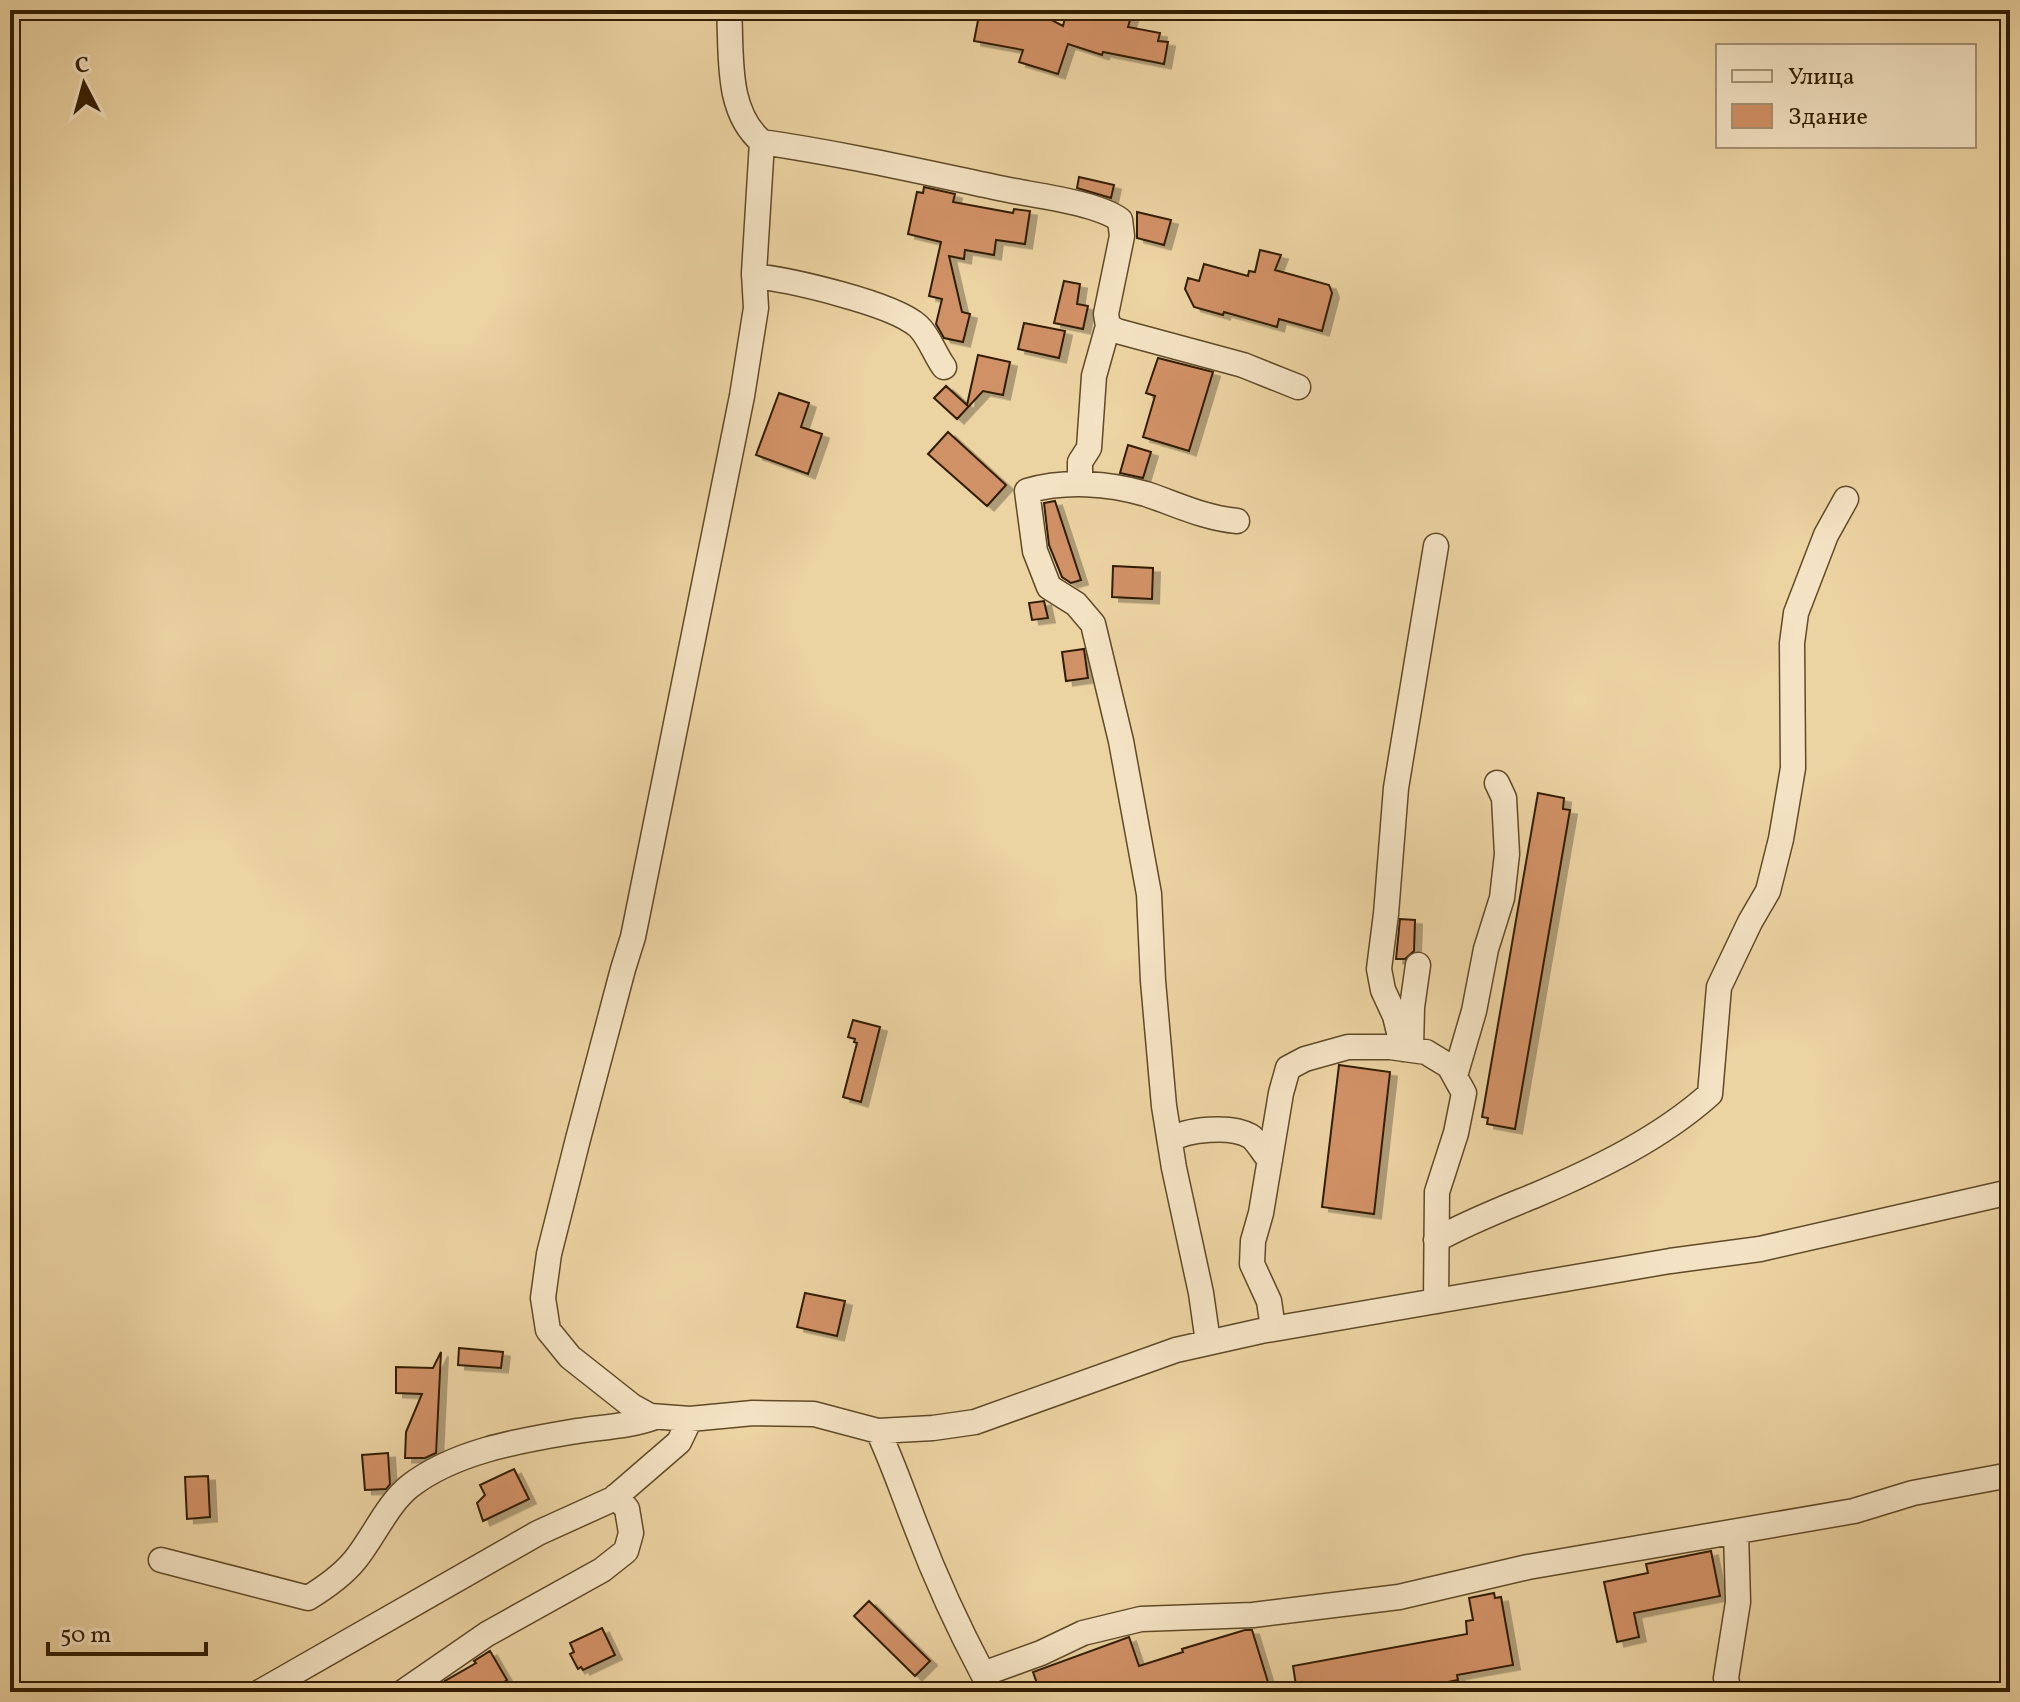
<svg xmlns="http://www.w3.org/2000/svg" width="2020" height="1702" font-family="Vollkorn,serif">
<style>
.building{fill:#d19166;stroke:#321d00;stroke-width:2;filter:url(#shadow)}
.lines{fill:none;stroke-linecap:round;stroke-linejoin:round}
.minor-casing{stroke:#604a28;stroke-width:27}
.minor{stroke:#f3e2c3;stroke-width:24}
</style>
<defs>
<filter id="shadow"><feDropShadow dx="7" dy="4.5" stdDeviation="0" flood-color="#0004"/></filter>
</defs>
<rect width="100%" height="100%" fill="#ecd3a2"/>
<filter id="stains"><feTurbulence type="fractalNoise" baseFrequency=".0025" numOctaves="4"/><feColorMatrix values="0 0 0 0 .2 0 0 0 0 .09 0 0 0 0 .02 0 0 0 .5 -.17"/></filter>
<radialGradient id="worn" r=".72"><stop offset=".6" stop-color="#630" stop-opacity="0"/><stop offset="1" stop-color="#630" stop-opacity=".3"/></radialGradient>
<!-- building -->
<path class="building" d="M980,10H1019L1018,18L1044,16L1063,26L1067,10H1133L1128,27L1160,33L1158,41L1168,42L1164,64L1103,52L1102,55L1068,44L1058,74L1019,62L1023,50L974,41Z
M1079,177L1114,185L1111,198L1077,188Z
M924,187L955,194L953,202L1013,213L1014,209L1030,211L1025,244L996,240L994,255L965,250L964,259L949,256L962,312L970,314L963,342L944,338L936,324L942,299L929,296L941,242L908,234L917,192L923,193Z
M1137,212L1171,220L1164,245L1137,238Z
M1260,250L1281,255L1275,270L1329,285L1332,293L1322,331L1279,319L1277,327L1224,312L1223,315L1194,307L1185,289L1188,278L1199,281L1204,264L1248,276L1249,271L1255,272Z
M1064,281L1080,284L1077,304L1088,306L1083,329L1054,323Z
M1024,323L1065,331L1059,358L1018,349Z
M978,355L1010,362L1003,395L983,391L957,419L934,398L946,386L967,405Z
M1158,358L1213,372L1189,451L1143,437L1155,396L1146,393Z
M779,393L809,403L801,427L822,434L808,474L756,455Z
M948,432L1006,485L987,506L928,454Z
M1128,445L1151,452L1143,478L1120,473Z
M1055,501L1081,580L1071,583L1062,577L1049,545L1044,503Z
M1113,566L1153,568L1152,599L1112,597Z
M1044,601L1048,618L1032,620L1029,603Z
M1084,649L1088,678L1066,681L1062,652Z
M1538,793L1564,798L1563,809L1570,810L1515,1129L1487,1124L1488,1118L1482,1117Z
M1400,919L1415,920L1414,951L1405,959H1396Z
M853,1020L880,1027L861,1102L843,1097L857,1043L854,1042L855,1039L848,1037Z
M1339,1065L1390,1072L1374,1214L1322,1207Z
M805,1293L845,1301L837,1336L797,1327Z
M459,1348L503,1352L501,1368L458,1365Z
M441,1352L436,1453L425,1458H405L406,1432L422,1394L396,1393V1367L433,1368Z
M388,1453L390,1484L386,1489L365,1490L362,1455Z
M514,1469L529,1499L483,1521L477,1503L485,1495L480,1485Z
M208,1476L210,1517L187,1519L185,1477Z
M1711,1551L1720,1596L1634,1613L1639,1637L1617,1642L1604,1582L1648,1573L1646,1564Z
M1494,1593L1495,1598L1501,1597L1513,1665L1457,1675L1458,1680L1412,1689L1410,1685L1370,1692H1297L1293,1666L1467,1634L1466,1621L1473,1620L1469,1598Z
M869,1601L930,1661L915,1676L854,1616Z
M602,1628L615,1655L583,1670L581,1667L578,1669L570,1654L574,1652L570,1643Z
M1245,1630H1252L1271,1692H1210V1686L1191,1692H1040L1033,1672L1129,1637L1139,1666L1183,1652L1182,1649Z
M490,1651L507,1680L488,1692H451L445,1681L476,1663L474,1661Z"/>
<g class="lines">
<!-- minor casing -->
<g class="minor-casing">
<path id="minor" d="M729,10C732,55 725,111 762,142C845,154 927,173 1009,190C1039,196 1097,203 1120,220L1122,236L1106,314L1108,326L1094,376L1089,448L1080,462V484
M754,276C790,280 892,303 918,326C929,336 935,355 944,367
M1108,326L1117,331L1243,365L1298,387
M1411,1047L1412,1007L1418,965
M1403,1049L1395,1016L1383,990L1379,969L1386,914L1396,788L1436,546
M1455,1076L1474,1011L1486,949L1502,898L1507,854L1504,798L1497,783
M1170,1140C1187,1129 1231,1125 1250,1136C1257,1140 1263,1153 1270,1160
M1436,1240C1468,1222 1502,1209 1536,1195C1597,1169 1661,1138 1710,1094L1719,987L1750,922L1768,891L1781,839L1793,768L1792,643L1796,613L1826,535L1846,499
M1273,1328L1269,1301L1252,1264L1253,1241L1261,1213L1281,1093L1288,1068L1305,1059L1348,1047H1390L1426,1052L1449,1066L1464,1093L1456,1133L1437,1192L1436,1301
M1208,1342L1201,1293L1174,1168L1164,1106L1153,981L1149,894L1121,741L1093,624L1076,604L1049,587L1035,551L1027,491C1065,480 1108,483 1146,494C1176,504 1204,518 1237,521
M690,1419L650,1416L632,1406L570,1357L548,1330L543,1298L549,1254L578,1139L623,969L633,937L742,396L756,308L754,273L762,142
M878,1431C893,1463 904,1496 917,1529C936,1579 958,1627 983,1674L1041,1653L1083,1633L1141,1619L1253,1615L1399,1597L1528,1567L1854,1511L1913,1493L2010,1475
M161,1560L308,1598C326,1587 342,1576 355,1560C373,1538 388,1503 410,1486C454,1452 517,1441 571,1432C599,1427 628,1427 655,1417
M260,1692L538,1533L613,1499L679,1442L690,1419L753,1413L814,1414L878,1431L933,1428L975,1422L1176,1350L1261,1331L1670,1261L1760,1249L2010,1192
M403,1692L487,1634L602,1570L626,1551L631,1533L627,1509L616,1496
M1729,1692L1726,1678L1738,1602L1736,1532"/>
</g>
<!-- minor -->
<use href="#minor" class="minor"/>
</g>
<!-- margin -->
<rect width="2020" height="1702" fill="none" stroke="#ecd3a2" stroke-width="40"/>
<rect x="12" y="12" width="1996" height="1678" fill="none" stroke="#321d00" stroke-width="4"/>
<rect x="20" y="20" width="1980" height="1662" fill="none" stroke="#321d00" stroke-width="2"/>
<!-- legend -->
<rect x="1716" y="44" width="260" height="104" fill="#f3e2c3" stroke="#a69375" stroke-width="2"/>
<rect x="1732" y="70" width="40" height="12" fill="#f3e2c3" stroke="#a69375" stroke-width="2"/>
<text x="1788" y="84" font-size="24" fill="#321d00">Улица</text>
<rect x="1732" y="104" width="40" height="24" fill="#d19166" stroke="#a69375" stroke-width="2"/>
<text x="1788" y="124" font-size="24" fill="#321d00">Здание</text>
<!-- north arrow -->
<g transform="translate(84 84) rotate(354)" stroke="#f3e2c3" stroke-width="6" paint-order="stroke">
<path d="M0-6L14 30L0 20L-14 30Z" fill="#321d00"/>
<text y="-12" font-size="22" font-weight="bold" text-anchor="middle" fill="#321d00">С</text>
</g>
<!-- scale -->
<path d="M48 1642v12h158v-12" fill="none" stroke="#321d00" stroke-width="4"/>
<text x="60" y="1642" font-size="24" fill="#321d00" stroke="#f3e2c3" stroke-width="6" paint-order="stroke">50 m</text>
<rect width="100%" height="100%" filter="url(#stains)"/>
<rect width="100%" height="100%" fill="url(#worn)"/>
</svg>
